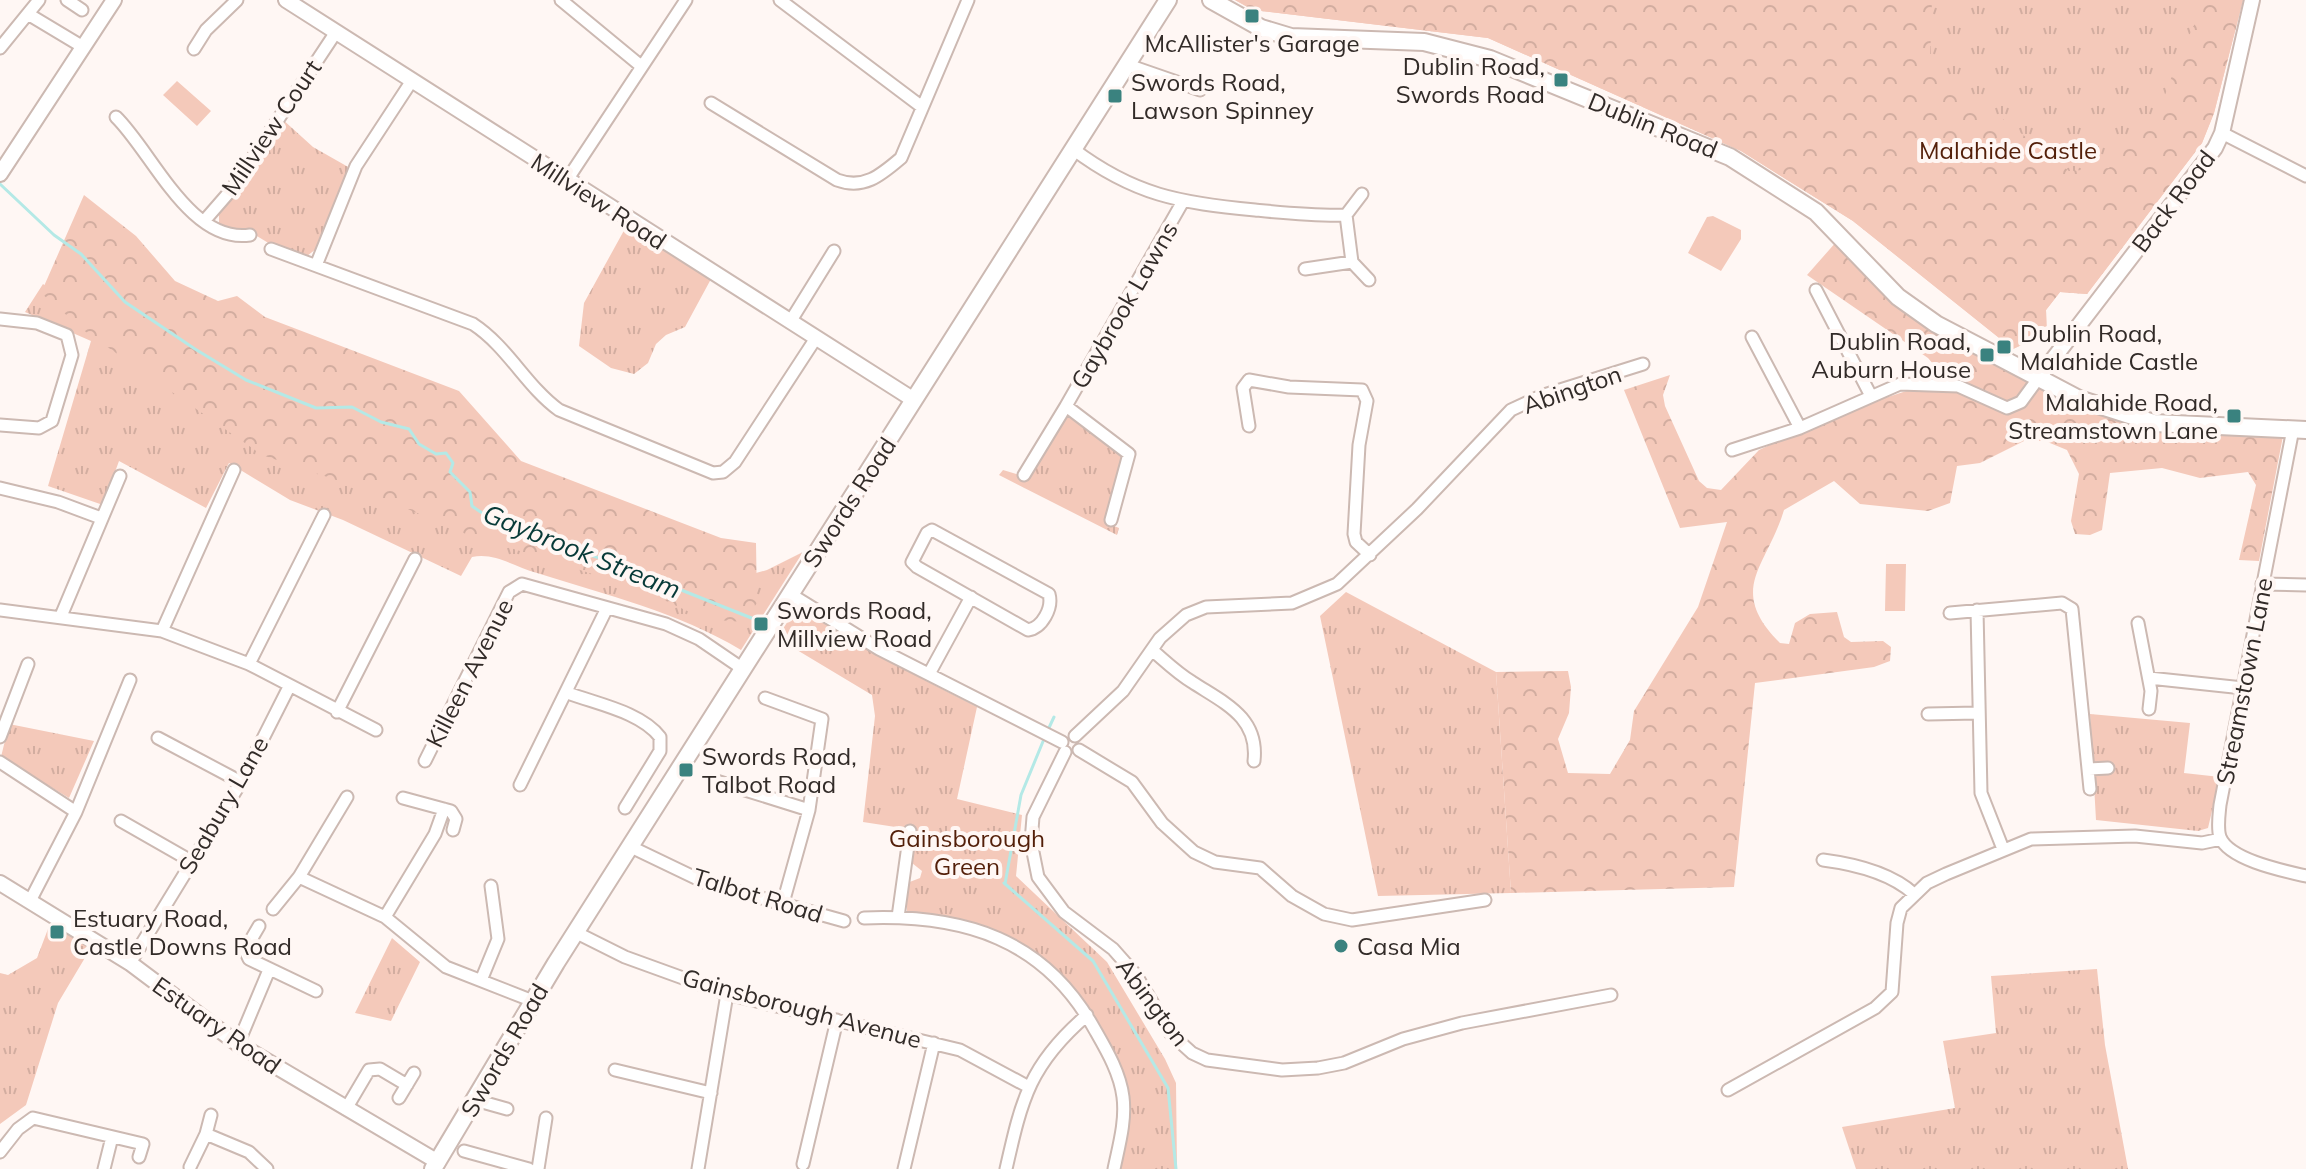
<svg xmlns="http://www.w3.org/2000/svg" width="2306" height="1169" font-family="Mulish,sans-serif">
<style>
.grass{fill:url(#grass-tufts)}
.forest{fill:url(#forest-crowns)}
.garden{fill:#f4c9ba}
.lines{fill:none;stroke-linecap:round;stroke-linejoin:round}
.stream{stroke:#b4e9e6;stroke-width:3}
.minor-casing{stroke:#ccb9b2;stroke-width:15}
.tertiary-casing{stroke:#ccb9b2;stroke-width:18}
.secondary-casing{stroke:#ccb9b2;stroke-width:20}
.minor{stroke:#fff;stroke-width:11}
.tertiary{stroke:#fff;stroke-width:14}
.secondary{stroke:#fff;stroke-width:16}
.poi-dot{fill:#3a827f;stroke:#fff7f4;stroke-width:3}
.labels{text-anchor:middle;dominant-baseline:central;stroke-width:8;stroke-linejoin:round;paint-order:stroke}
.poi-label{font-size:24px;fill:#322b28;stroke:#fff7f4;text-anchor:start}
.street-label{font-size:24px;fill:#322b28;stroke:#fff7f4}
.park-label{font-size:24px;fill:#531f09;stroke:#fff7f4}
.water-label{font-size:26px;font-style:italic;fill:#073a38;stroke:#fff7f4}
</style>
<defs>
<pattern id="grass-tufts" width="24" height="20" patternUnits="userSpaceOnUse" patternTransform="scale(2)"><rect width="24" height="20" fill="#f4c9ba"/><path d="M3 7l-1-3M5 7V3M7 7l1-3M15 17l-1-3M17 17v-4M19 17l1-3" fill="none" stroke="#d2ada0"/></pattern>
<pattern id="forest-crowns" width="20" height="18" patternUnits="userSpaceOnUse" patternTransform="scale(2)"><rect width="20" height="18" fill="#f4c9ba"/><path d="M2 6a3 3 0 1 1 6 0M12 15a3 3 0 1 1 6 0" fill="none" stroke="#d2ada0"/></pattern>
</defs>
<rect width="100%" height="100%" fill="#fff7f4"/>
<!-- grass -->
<path class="grass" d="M1235,0H2243L2214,113L2202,143L2087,294L2060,292L2046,310L2047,341H2030L2013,349L1853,221L1741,151L1488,38L1253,10Z
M281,118L313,147L350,168L316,249L307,256L275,247L244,228L233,232L219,224V214Z
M627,225L711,279L685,327L666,335L656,344L648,363L634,374L611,368L579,346L584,303Z
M43,284L171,375L688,592L767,570L803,552L741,650C678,612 606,595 537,573C514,567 495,552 472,557L461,576L343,520L290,500L229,463L206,508L119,461L103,505L48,486L91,341L25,312Z
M1066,413L1122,452L1125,459L1107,523L1119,528L1117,535L999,475L1003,470L1026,477Z
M1346,592L1496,672L1511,893L1378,896L1320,616Z
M797,607L909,672L977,707L957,799L1022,815L1016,876L1107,962L1165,1059L1176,1083L1177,1169H1119C1132,1109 1129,1107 1107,1051C1082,991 1044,945 980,926C959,920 935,919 913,916L907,912V883L920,878L922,871L912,863L915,830L863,822L875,716L872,695L777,638Z
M2090,714L2190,723L2184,773L2220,777L2208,828L2198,831L2096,820Z
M9,724L94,741L69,798L1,757Z
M51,921L92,946L58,1003L26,1105L0,1124V973L8,975L37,958Z
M392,938L420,962L391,1021L355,1013Z
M2097,969L2105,1045L2128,1169H1856L1842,1127L1955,1108L1943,1041L1996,1033L1991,976Z"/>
<!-- forest -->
<path class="forest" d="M1235,0H1932L1930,62L2069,171L2109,168L2160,109L2178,59L2206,0H2243L2214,113L2202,143L2087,294L2060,292L2046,310L2047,341H2030L2013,349L1853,221L1741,151L1488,38L1253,10Z
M84,195L136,236L175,281L218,301L237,296L265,317L459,391L521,461L721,538L756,543L757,603L743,622L704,619L643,590L466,534L354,486L262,455L86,332L41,293Z
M1837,241L1876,285L2073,407L2153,431L2283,436L2259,561L2239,560L2256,485L2248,472L2200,478L2162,468L2110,473L2102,530L2090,535L2075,534L2071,521L2079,474L2067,450L2045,441H2024L1980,463L1957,466L1950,503L1928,511L1860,504L1834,481L1784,510C1767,567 1726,589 1780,643L1789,644L1795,623L1810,614L1837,612L1844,637L1851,642L1883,641L1891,647L1890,661L1874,667L1755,683L1734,887L1511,893L1496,672L1568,671L1571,687L1569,713L1558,739L1568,773L1610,774L1630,740L1634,711L1698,607L1727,522L1680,528L1624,390L1670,375L1663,395L1665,406L1699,481L1707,488L1721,490L1759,450L1839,413L1937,381L1939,371L1928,358L1807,275Z"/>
<!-- garden -->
<path class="garden" d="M177,81L211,111L197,126L163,95Z
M1713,216L1741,230V239L1721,271L1688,253L1707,217Z
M1886,564H1906L1905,611H1885Z"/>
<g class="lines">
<!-- stream -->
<path class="stream" d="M0,184L54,235L81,254L125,302L195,349L246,380L316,408L352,407L381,422L409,429L419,444L436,454L446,453L453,463L450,472L470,492L472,506C516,539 573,548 624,566L635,577L651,578L759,621
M779,634L789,639
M1047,732L1054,717
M1004,883L1093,961L1168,1088L1176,1169
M1005,884L1021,795L1044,739"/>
<!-- minor casing -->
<g class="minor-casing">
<path id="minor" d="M67,0L82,10
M561,0L641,66
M780,0L922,107
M28,14L83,47
M0,48L39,0
M194,49L206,30L237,0
M1125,64L1200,90
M711,103L837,180C864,190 881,175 901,158L968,0
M116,117C152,152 190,244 250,235
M2222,133L2306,176
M1073,149C1134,195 1180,203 1255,210C1286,213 1315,216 1346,215L1352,262L1305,269
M567,180L686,0
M1346,215L1362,194
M205,220L232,189L336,32
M271,249L473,324C508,347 526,386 559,410L713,473L723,472L735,462L816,338
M1352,262L1369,280
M317,263L356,166L411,82
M1816,290L1871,396
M0,319L37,323L67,335L72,355L52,421L39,428L0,425
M790,322L834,251
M1752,337L1800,428
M1066,406L1182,203
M1249,426L1243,388L1249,380L1289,387L1362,390L1367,401L1359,445L1354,534L1356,542L1370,555
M2293,429L2220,805C2219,815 2217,828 2220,837C2229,860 2284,871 2306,876
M1732,450L1800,428L1900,384L1958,386L2007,408L2021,402L2040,376
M1024,475L1066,406L1129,454L1111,520
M0,488L58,502L101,518
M932,530L1049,594C1053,608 1042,628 1028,630L917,567L912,562L927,533Z
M2262,584L2306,585
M790,594L879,649L1062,742
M0,610L162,631L249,664L376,730
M1977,610L1981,793L2003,849
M1950,613L2062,603L2072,609L2090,789
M61,616L120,476
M2138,623L2151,691L2149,709
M162,631L234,470
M1152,650C1165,661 1177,673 1192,682C1224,703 1259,717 1254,761
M249,664L324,515
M929,674L971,597
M2149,678L2243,688
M568,693C597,704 641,712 660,737V751L625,808
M765,698L822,719L809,810L783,903
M337,712L415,559
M1928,714L1977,713
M1075,736L1123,691L1160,638L1186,615L1206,607L1292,603L1337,584L1417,509L1511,410L1541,396L1643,364
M0,737L28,664
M158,738L241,782
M1079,750L1132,782L1162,823L1194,852L1215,862L1260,868L1292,896L1324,914L1352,920L1485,900
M1065,752L1033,817L1031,842L1038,877L1064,912L1113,949L1136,975L1171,1034L1192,1053L1207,1060L1282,1070L1318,1068L1344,1063L1403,1039L1462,1023L1611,995
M425,761L509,592L522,584L666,624L699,639L743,669
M0,762L76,812
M2089,769L2108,768
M713,780L809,810
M520,785L606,610
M403,798L451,811L456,819L453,830
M121,821L191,861
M629,846L704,882L844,921
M1823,860C1854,864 1891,873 1914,894
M299,877L385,917L446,967L533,1001
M30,901L76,812L130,680
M273,909L299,877L347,797
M385,917L435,834L444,809
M898,917L910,831
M864,918C964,914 1045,939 1095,1030C1107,1051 1120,1073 1123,1097C1126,1121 1119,1145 1114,1169
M259,926L245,950L249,959L316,991
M575,932L625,957L727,994L960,1050L1027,1086
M130,963L241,782L289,687
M482,978L498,939L491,886
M238,1044L269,970
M615,1070L711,1093
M1728,1090L1875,1008L1892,992L1897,923L1901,908L1927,883L1946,874L2031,839L2135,836L2202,843L2221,839
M399,1098L414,1073
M475,1100L507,1109
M346,1109L369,1070L380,1069L407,1085
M206,1134L249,1152L267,1169
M464,1151L529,1169
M0,1152L18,1129L33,1118L143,1144L139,1157
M803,1164L837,1020
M190,1167L206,1134L211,1115
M104,1169L112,1137
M538,1169L546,1118
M698,1169L727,994
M904,1169L934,1043
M1006,1169C1022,1098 1030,1064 1087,1015"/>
</g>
<!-- tertiary casing -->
<g class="tertiary-casing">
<path id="tertiary" d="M286,0L914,400
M0,174L114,0
M2040,376L2215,148L2222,133L2252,0
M0,883L130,963L238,1044L438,1162"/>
</g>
<!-- secondary casing -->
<g class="secondary-casing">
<path id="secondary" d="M1211,0L1261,28L1291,37L1424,42L1490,59L1730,157L1816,212L1898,297L1936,324L2079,399L2154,423L2306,430
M433,1169L556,963L1168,0"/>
</g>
<!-- minor -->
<use href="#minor" class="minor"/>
<!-- tertiary -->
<use href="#tertiary" class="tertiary"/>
<!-- secondary -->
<use href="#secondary" class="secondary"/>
</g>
<!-- markers -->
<g class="poi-dot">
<rect x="1244" y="8" width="16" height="16" rx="4"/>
<rect x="1553" y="72" width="16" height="16" rx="4"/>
<rect x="1107" y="88" width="16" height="16" rx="4"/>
<rect x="1996" y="339" width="16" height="16" rx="4"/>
<rect x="1979" y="347" width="16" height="16" rx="4"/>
<rect x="2226" y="408" width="16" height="16" rx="4"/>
<rect x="753" y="616" width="16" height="16" rx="4"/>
<rect x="678" y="762" width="16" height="16" rx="4"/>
<rect x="49" y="924" width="16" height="16" rx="4"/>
<circle cx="1341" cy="946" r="8"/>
</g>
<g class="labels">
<!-- poi labels -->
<g class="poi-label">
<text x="1252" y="43" text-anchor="middle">McAllister's Garage</text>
<text x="1545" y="66" text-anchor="end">Dublin Road,<tspan x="1545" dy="28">Swords Road</tspan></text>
<text x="1131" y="82">Swords Road,<tspan x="1131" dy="28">Lawson Spinney</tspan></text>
<text x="2020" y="333">Dublin Road,<tspan x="2020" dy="28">Malahide Castle</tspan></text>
<text x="1971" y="341" text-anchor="end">Dublin Road,<tspan x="1971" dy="28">Auburn House</tspan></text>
<text x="2218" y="402" text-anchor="end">Malahide Road,<tspan x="2218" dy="28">Streamstown Lane</tspan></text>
<text x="777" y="610">Swords Road,<tspan x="777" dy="28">Millview Road</tspan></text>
<text x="702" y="756">Swords Road,<tspan x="702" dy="28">Talbot Road</tspan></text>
<text x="73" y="918">Estuary Road,<tspan x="73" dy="28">Castle Downs Road</tspan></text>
<text x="1357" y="946">Casa Mia</text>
</g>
<!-- street labels -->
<g class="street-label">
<text transform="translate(1653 125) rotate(22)">Dublin Road</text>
<text transform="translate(271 127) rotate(-56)">Millview Court</text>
<text transform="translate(599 201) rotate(33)">Millview Road</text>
<text transform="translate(2173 201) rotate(-53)">Back Road</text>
<text transform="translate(1124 305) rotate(-60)">Gaybrook Lawns</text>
<text transform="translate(1572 389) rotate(-19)">Abington</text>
<text transform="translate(849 502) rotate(-57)">Swords Road</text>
<text transform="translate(469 673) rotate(-63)">Killeen Avenue</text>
<text transform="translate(2244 681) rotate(-79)">Streamstown Lane</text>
<text transform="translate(223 805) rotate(-60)">Seabury Lane</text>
<text transform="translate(758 895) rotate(17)">Talbot Road</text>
<text transform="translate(1153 1002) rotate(53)">Abington</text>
<text transform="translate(802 1008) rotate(15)">Gainsborough Avenue</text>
<text transform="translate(217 1025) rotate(35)">Estuary Road</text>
<text transform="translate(504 1050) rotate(-60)">Swords Road</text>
</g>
<!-- park labels -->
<g class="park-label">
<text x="2008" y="150">Malahide Castle</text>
<text x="967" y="838">Gainsborough<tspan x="967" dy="28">Green</tspan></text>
</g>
<!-- water labels -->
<g class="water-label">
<text transform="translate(582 551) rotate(22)">Gaybrook Stream</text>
</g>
</g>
</svg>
